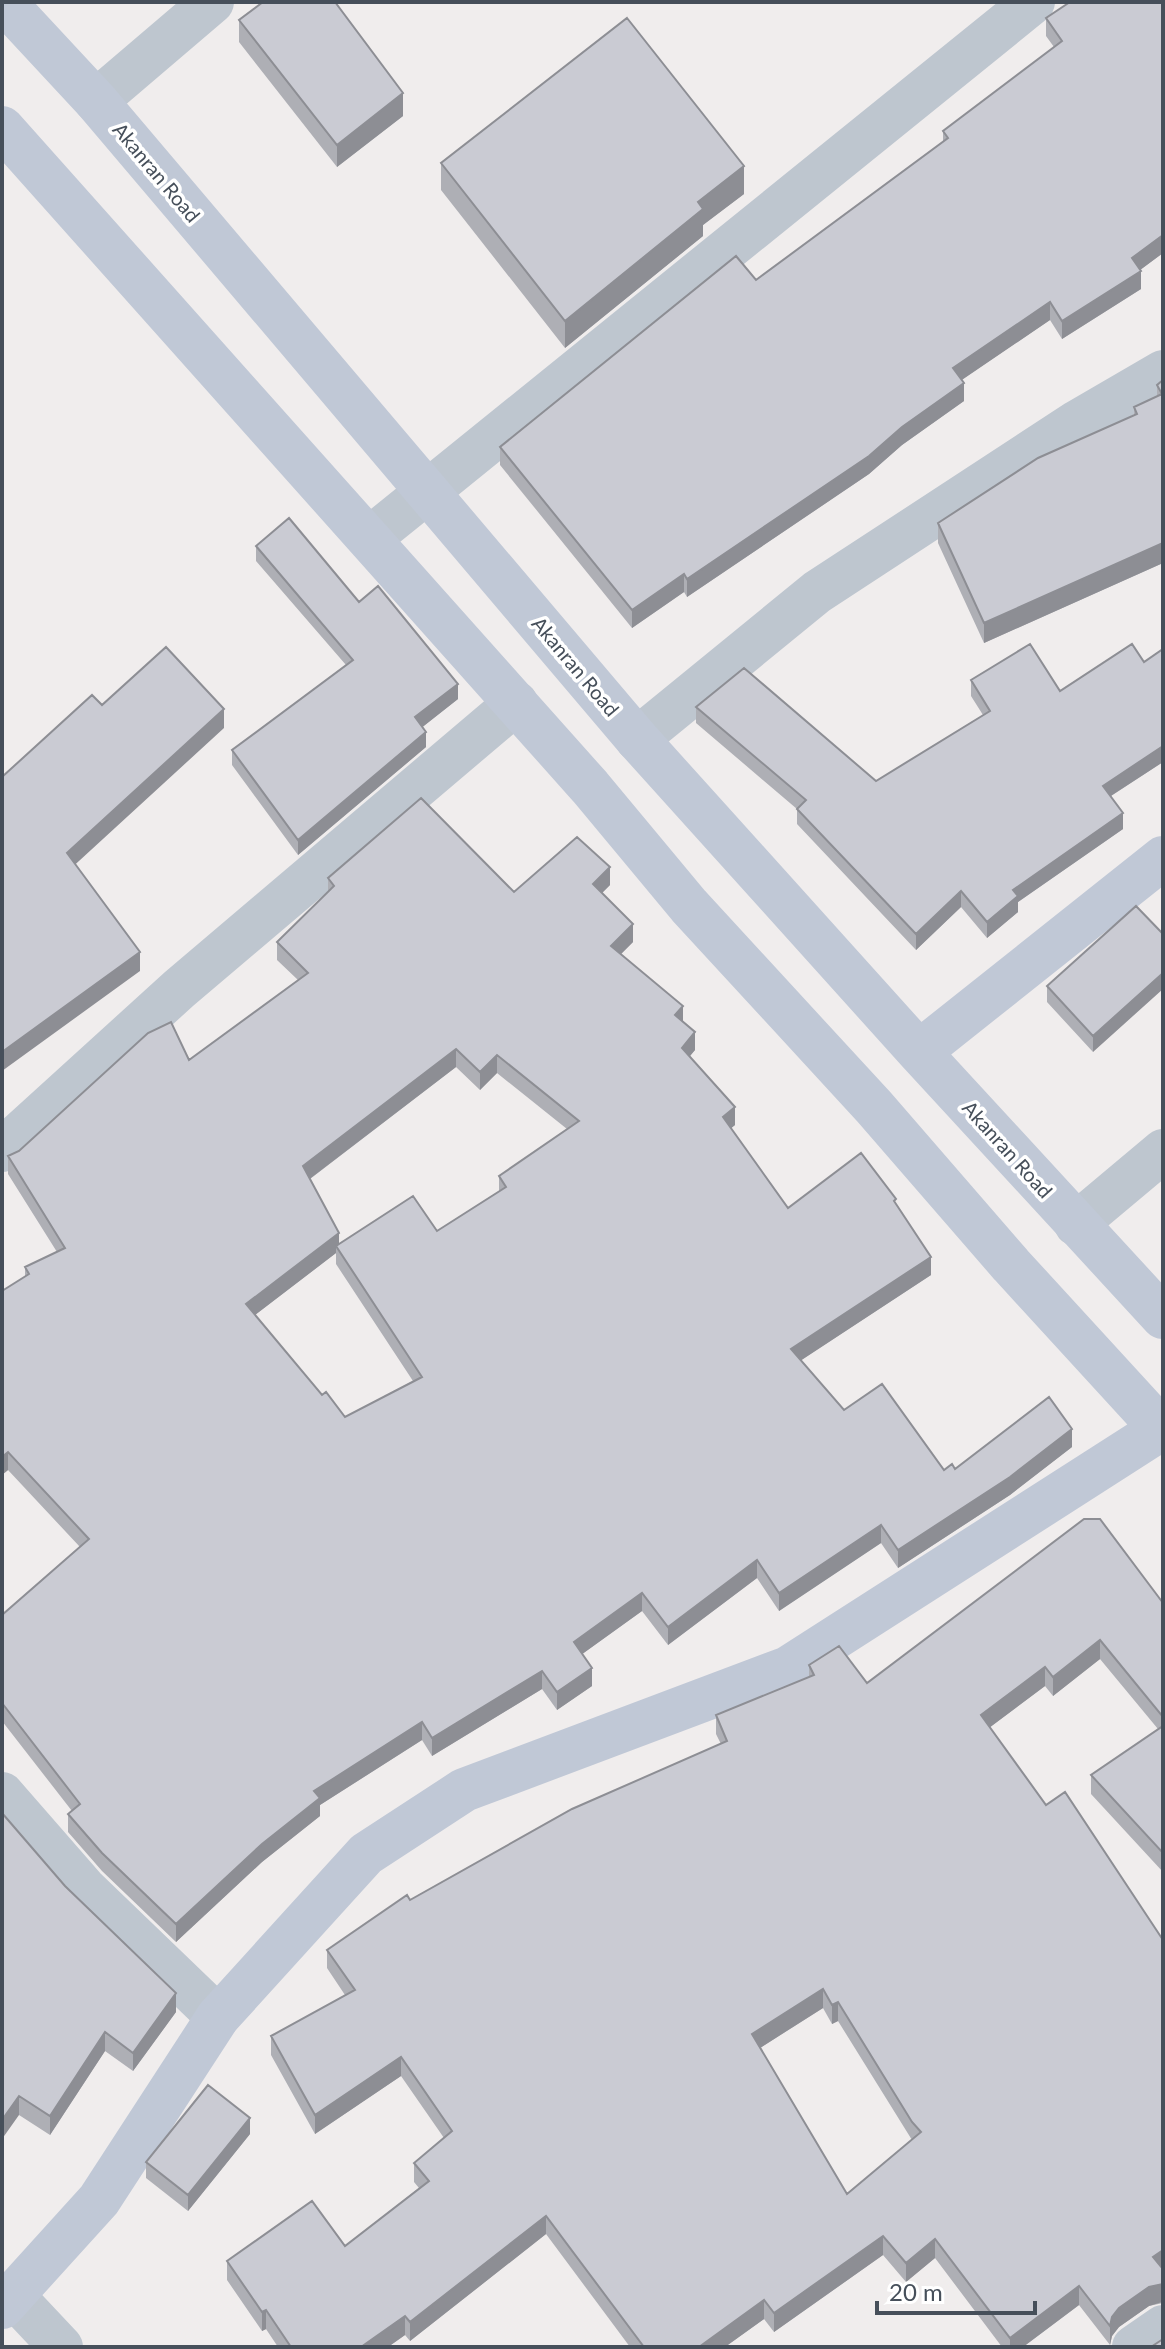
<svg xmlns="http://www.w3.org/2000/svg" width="1165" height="2349" font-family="Lato,sans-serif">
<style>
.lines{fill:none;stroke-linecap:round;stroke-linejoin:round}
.street{stroke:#bec6cf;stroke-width:44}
.secondary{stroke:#c0c8d6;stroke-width:44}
.wall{fill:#aeafb5;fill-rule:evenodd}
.shaded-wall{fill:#8d8e94}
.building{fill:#cacbd3;stroke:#8d8e94;stroke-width:2;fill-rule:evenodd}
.labels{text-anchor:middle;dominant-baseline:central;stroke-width:7;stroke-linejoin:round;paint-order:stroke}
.street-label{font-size:20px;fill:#464f5a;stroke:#fff}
</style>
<rect width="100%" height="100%" fill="#f0eded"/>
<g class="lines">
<!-- street -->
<path class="street" d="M96,101L212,2
M370,538L1033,2
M637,739L817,592L1077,422L1163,372
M2,1150L179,989L516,703
M1076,1224L1163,1151
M2,1794L84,1888L218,2017
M12,2295L61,2347
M1134,2347L1163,2327"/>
<!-- secondary -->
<path class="secondary" d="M4,2L96,101L637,739L919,1052L1163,1317
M2,128L590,787L689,906L874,1107L1011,1265L1163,1431
M919,1052L1163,858
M2,2307L99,2200L218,2017L366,1854L464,1790L788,1668L1161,1429"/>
</g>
<!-- wall -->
<path class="wall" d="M1163,2V253L1140,270L1141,289L1062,339L1050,320L961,380L964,401L902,445L869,474L687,597L684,592L632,628L500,465V447L756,280L943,142V131L1054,47L1046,36V18Z
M239,20L403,116L337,167L239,42Z
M441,163L744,194L703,225V236L565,348L441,190Z
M1163,380V563L984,643L938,543V523L1134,415V407L1157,396V385Z
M256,546L359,602L458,699L422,727L426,747L298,855L232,765V750L346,665L256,561Z
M1163,649V762L1111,796L1123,829L1018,902V912L987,938L961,907L916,950L797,824V809L696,723V707L876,781L983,715L971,696V680L1060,691L1144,662Z
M328,878L514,892L610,885L602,893L633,942L621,954L683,1022L695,1050L689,1056L735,1125L731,1128L788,1208L896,1204L931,1275L801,1360L844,1410L944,1470L1072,1447L1010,1495L898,1568L881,1543L779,1611L757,1578L668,1645L642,1611L582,1654L592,1686L557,1710L542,1689L432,1756L422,1740L320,1805V1816L262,1862L176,1942L102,1871L68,1832V1814L72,1811L2,1721V1615L80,1547L8,1470L2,1475V1291L25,1277V1267L57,1252L8,1174V1156L189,1060L298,980L277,960V942L328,892ZM456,1067L480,1090L497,1073L567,1129L499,1176V1191L437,1231L339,1243L310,1179ZM336,1253V1264L413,1381L345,1417L322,1395L255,1315Z
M1136,906L1093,1052L1047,1002V986Z
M1163,1603V1872L1091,1794V1775L1158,1729L1100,1659L1053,1696L1045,1686L990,1727L1163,2269V2303L1149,2306L1119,2327L1112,2336L1110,2345L1079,2305L1023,2347H1002L935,2258L906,2282L883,2255L774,2332L764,2319L725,2347H630L546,2234L410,2341L405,2335L388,2347H278L266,2329L262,2331L227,2280V2261L345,2246L419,2188L414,2182V2163L444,2138L401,2076L315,2134L271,2055V2036L345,1995L327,1968V1950L410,1900L721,1744L716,1734V1715L809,1677V1665L867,1683ZM823,2008L832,2024L838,2021L912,2140L847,2194L760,2048Z
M2,1813L176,2012L133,2071L105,2051L50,2135L19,2115Z
M250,2134L188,2211L146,2178V2162Z"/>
<!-- shaded-wall -->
<path class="shaded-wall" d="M403,93V116L337,167V145Z
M744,166V194L703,225V236L565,348V321L698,202Z
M1163,235V253L1132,276V258Z
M1141,271V289L1062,339V321Z
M1050,302V320L953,386V368Z
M964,383V401L902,445L869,474L687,597V579Z
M1163,543V563L984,643V623Z
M684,574V592L632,628V610Z
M458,684V699L415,733V717Z
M224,709V728L67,872V853Z
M426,732V747L298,855V840Z
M1163,746V762L1103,801V786Z
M1123,813V829L1018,902V912L987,938V922L1013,890Z
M610,867V885L593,902V884Z
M961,891V907L916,950V934Z
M633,924V942L611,964V946Z
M140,952V971L2,1071V1052Z
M1163,973V989L1093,1052V1036Z
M683,1006V1024L675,1015Z
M695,1032V1050L682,1066V1048Z
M456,1049V1067L303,1184V1166Z
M497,1055V1073L480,1090V1072Z
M735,1107V1125L723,1135V1117Z
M339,1233V1251L336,1246V1253L246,1322V1304Z
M931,1257V1275L791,1367V1349Z
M1072,1429V1447L1010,1495L898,1568V1550Z
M8,1452V1470L2,1475V1457Z
M881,1525V1543L779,1611V1593Z
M757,1560V1578L668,1645V1627Z
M642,1593V1611L574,1660V1642Z
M1100,1640V1659L1053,1696V1677Z
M1045,1667V1686L981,1734V1715Z
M592,1668V1686L557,1710V1692Z
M542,1671V1689L432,1756V1738Z
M422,1722V1740L320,1805V1816L262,1862L176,1942V1924L314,1791Z
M823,1989V2008L752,2053V2034Z
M176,1993V2012L133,2071V2053Z
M838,2002V2021L832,2024V2005Z
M105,2032V2051L50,2135V2116Z
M401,2057V2076L315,2134V2115Z
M19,2096V2115L2,2139V2120Z
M250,2118V2134L188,2211V2195Z
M546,2216V2234L410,2341V2322Z
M883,2236V2255L774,2332V2313Z
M935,2239V2258L906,2282V2263Z
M1163,2250V2269L1153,2257Z
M1162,2283V2302L1149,2306L1119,2327L1112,2336L1110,2345V2326L1112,2317L1119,2308L1149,2287Z
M1079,2286V2305L1023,2347H1010V2338Z
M764,2300V2319L725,2347H699Z
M266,2310V2329L262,2331V2312Z
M405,2316V2335L388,2347H361Z"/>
<!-- building -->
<path class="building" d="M263,2H335L403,93L337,145L239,20Z
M1070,2H1163V235L1132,258L1141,271L1062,321L1050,302L953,368L964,383L902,427L869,456L687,579L684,574L632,610L500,447L736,256L756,280L948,138L943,131L1062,41L1046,18Z
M627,18L744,166L698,202L703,209L565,321L441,163Z
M1163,380V543L984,623L938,523L1038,458L1137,414L1134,407L1162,394L1157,385Z
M289,518L359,602L378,586L458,684L415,717L426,732L298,840L232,750L353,660L256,546Z
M1030,644L1060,691L1132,644L1144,662L1163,649V746L1103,786L1123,813L1013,890L1018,896L987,922L961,891L916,934L797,809L806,800L696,707L744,668L876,781L990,711L971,680Z
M166,647L224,709L67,853L140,952L2,1052V777L92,695L102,705Z
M421,798L514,892L577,837L610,867L593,884L633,924L611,946L683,1006L675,1015L695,1032L682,1048L735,1107L723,1117L788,1208L861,1153L896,1199L894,1201L931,1257L791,1349L844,1410L882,1384L944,1470L952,1464L955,1469L1049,1397L1072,1429L1010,1477L898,1550L881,1525L779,1593L757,1560L668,1627L642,1593L574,1642L592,1668L557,1692L542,1671L432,1738L422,1722L314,1791L320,1798L262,1844L176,1924L102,1853L68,1814L80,1804L2,1703V1615L89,1539L8,1452L2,1457V1291L29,1274L25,1267L65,1248L8,1156L19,1151L148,1033L171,1022L189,1060L308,973L277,942L334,886L328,878ZM456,1049L480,1072L497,1055L579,1121L499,1176L506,1187L437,1231L413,1196L336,1246L422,1377L345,1417L326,1392L322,1395L246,1304L339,1233L303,1166Z
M1136,906L1163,934V973L1093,1036L1047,986Z
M1084,1519H1100L1163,1603V1717L1100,1640L1053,1677L1045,1667L981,1715L1046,1805L1065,1792L1163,1940V2250L1153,2257L1163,2269V2284L1149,2287L1119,2308L1112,2317L1110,2326L1079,2286L1010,2338L935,2239L906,2263L883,2236L774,2313L764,2300L699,2347H644L546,2216L410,2322L405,2316L361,2347H291L266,2310L262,2312L227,2261L312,2201L345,2246L429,2181L414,2163L452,2131L401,2057L315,2115L271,2036L355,1990L327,1950L407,1895L410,1900L572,1809L727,1741L716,1715L814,1675L809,1665L839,1646L867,1683ZM823,1989L832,2005L838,2002L912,2122L921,2132L847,2194L752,2034Z
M1163,1726V1853L1091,1775Z
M2,1813L65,1886L176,1993L133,2053L105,2032L50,2116L19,2096L2,2120Z
M208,2085L250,2118L188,2195L146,2162Z
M1163,2339V2347H1151Z"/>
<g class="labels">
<!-- street labels -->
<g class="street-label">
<text transform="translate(157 172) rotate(50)">Akanran Road</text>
<text transform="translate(576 666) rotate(50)">Akanran Road</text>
<text transform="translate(1008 1149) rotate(48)">Akanran Road</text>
</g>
</g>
<!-- border -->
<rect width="1165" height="2349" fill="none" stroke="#464f5a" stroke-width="8"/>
<!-- scale -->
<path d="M877 2301v12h158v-12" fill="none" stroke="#464f5a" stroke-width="4"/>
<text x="889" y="2301" font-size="24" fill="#464f5a" stroke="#ffffff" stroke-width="6" paint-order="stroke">20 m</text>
</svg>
